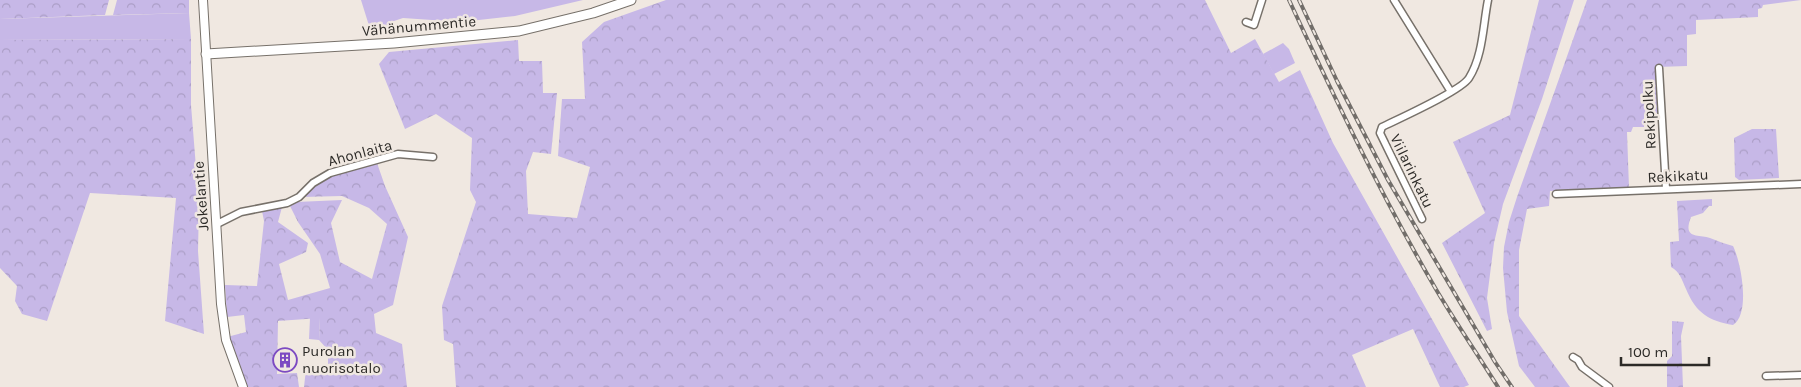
<svg xmlns="http://www.w3.org/2000/svg" width="1801" height="387" font-family="Karla,sans-serif">
<style>
.grass{fill:#c7b8e7}
.forest{fill:url(#forest-crowns)}
.lines{fill:none;stroke-linecap:round;stroke-linejoin:round}
.minor-casing{stroke:#77716a;stroke-width:9}
.tertiary-casing{stroke:#77716a;stroke-width:10}
.secondary-casing{stroke:#77716a;stroke-width:11}
.minor{stroke:#fff;stroke-width:6}
.tertiary{stroke:#fff;stroke-width:8}
.secondary{stroke:#fff;stroke-width:9}
.rail-casing{stroke:#726e6a;stroke-width:4}
.rail{stroke:#f0e8e1;stroke-width:2;stroke-dasharray:5.5;stroke-linecap:butt}
.labels{text-anchor:middle;dominant-baseline:central;stroke-width:5;stroke-linejoin:round;paint-order:stroke}
.street-label{font-size:15px;fill:#2c2a27;stroke:#f0e8e1}
.poi-label{font-size:15px;fill:#2c2a27;stroke:#f0e8e1;text-anchor:start}
</style>
<defs>
<pattern id="forest-crowns" width="20" height="18" patternUnits="userSpaceOnUse" patternTransform="scale(1.25)"><rect width="20" height="18" fill="#c7b8e7"/><path d="M2 6a3 3 0 1 1 6 0M12 15a3 3 0 1 1 6 0" fill="none" stroke="#ab9ec6"/></pattern>
</defs>
<rect width="100%" height="100%" fill="#f0e8e1"/>
<!-- grass -->
<path class="grass" d="M361,0H583L515,16L461,22L403,18L391,22L384,30L371,32Z
M189,13L191,39L0,40V19Z
M1283,43L1289,49L1295,63L1274,74L1263,54Z
M310,318H320L319,340L309,339Z"/>
<!-- forest -->
<path class="forest" d="M0,0H109L105,15L0,19Z
M117,0H189V13L113,15Z
M666,0H1205L1231,53L1255,39L1279,82L1300,70L1333,143L1469,385L1464,387H1440L1413,329L1352,355L1366,387H456L453,344L444,340L442,306L476,202L470,190L472,138L436,114L405,129L379,64L389,52L518,40L519,61H542L543,93H557L551,154L533,152L526,171L528,214L577,218L590,167L558,156L562,99H585L582,42L604,22Z
M1539,0H1574L1542,99L1503,204L1494,243L1487,298L1492,329L1487,331L1442,243L1485,213L1453,142L1510,115Z
M1587,0H1801L1763,5L1762,8L1758,9V17L1696,20V34L1687,35V66L1657,67L1658,113L1644,114V127H1633L1631,132H1627L1629,188L1550,191L1549,206L1527,209L1519,250V316L1570,387H1535L1519,366L1507,312L1503,268L1504,247L1509,222L1517,197Z
M191,39V105L199,205L198,251L204,334L165,321L176,198L90,193L47,321L22,314L15,301L17,286L0,268V40Z
M1752,129H1776L1779,178L1739,180L1735,177L1734,138Z
M377,163L385,186L408,237L393,305L374,314L376,333L402,344L407,387H304L306,369L328,367V350L319,340L320,318L278,321L277,374L297,373L299,387H247L227,337L246,332L244,315L227,317L225,285L257,286L264,221L262,211L282,207L278,222L308,243L306,252L279,264L288,300L330,288L320,254L298,222L289,204L296,202L342,200L331,223L340,262L372,279L387,224L369,208L342,196L302,197C327,171 344,171 377,163Z
M1712,199V206H1709L1703,213L1691,217C1682,240 1699,234 1710,238C1718,241 1725,244 1733,246C1741,262 1751,314 1733,325C1709,321 1696,313 1686,289C1682,280 1680,272 1671,267L1670,242L1679,241L1677,201Z
M1672,321L1684,322L1681,336L1683,387H1667V361L1672,356Z"/>
<g class="lines">
<!-- minor casing -->
<g class="minor-casing">
<path id="minor" d="M1394,0L1451,92
M1246,22L1254,25L1262,0
M1659,68L1666,189
M1556,194L1801,184
M1422,219L1380,133L1382,127C1398,119 1461,91 1469,78C1483,56 1483,25 1488,0
M217,224L241,212L287,203L299,197L313,183L330,173L398,154L433,157
M1573,357L1578,360L1582,367L1609,387
M1766,376L1801,375"/>
</g>
<!-- tertiary casing -->
<g class="tertiary-casing">
<path id="tertiary" d="M203,0L221,304L226,340L243,387"/>
</g>
<!-- secondary casing -->
<g class="secondary-casing">
<path id="secondary" d="M206,54L394,43L519,31L593,13L631,0"/>
</g>
<!-- minor -->
<use href="#minor" class="minor"/>
<!-- tertiary -->
<use href="#tertiary" class="tertiary"/>
<!-- secondary -->
<use href="#secondary" class="secondary"/>
<!-- rail casing -->
<g class="rail-casing">
<path id="rail" d="M1289,0C1335,99 1382,197 1437,291C1456,323 1478,355 1498,387
M1299,0L1337,81L1388,180L1495,362L1512,387"/>
</g>
<!-- rail -->
<use href="#rail" class="rail"/>
</g>
<!-- icons -->
<defs>
<g id="building-ring" transform="scale(1.25)"><circle r="9.5" fill="#f0e8e1" stroke="#7c4ac2" stroke-width="1.5"/><path d="M-4-6H4V6H1V3H-1V6H-4ZM-2.5-4.3h1.7v1.8h-1.7ZM.8-4.3h1.7v1.8H.8ZM-2.5-1h1.7V.8h-1.7ZM.8-1h1.7V.8H.8Z" fill="#7c4ac2"/></g>
</defs>
<g fill-rule="evenodd">
<use href="#building-ring" x="285" y="360"/>
</g>
<g class="labels">
<!-- street labels -->
<g class="street-label">
<text transform="translate(419 26) rotate(-5)">Vähänummentie</text>
<text transform="translate(1649 115) rotate(-93)">Rekipolku</text>
<text transform="translate(360 153) rotate(-15)">Ahonlaita</text>
<text transform="translate(1412 171) rotate(64)">Viilarinkatu</text>
<text transform="translate(1678 176) rotate(-3)">Rekikatu</text>
<text transform="translate(201 196) rotate(-94)">Jokelantie</text>
</g>
<!-- poi labels -->
<g class="poi-label">
<text x="302" y="351">Purolan<tspan x="302" dy="17">nuorisotalo</tspan></text>
</g>
</g>
<!-- scale -->
<path d="M1621 357v8h88v-8" fill="none" stroke="#2c2a27" stroke-width="2.5"/>
<text x="1628" y="357" font-size="15" fill="#2c2a27" stroke="#f0e8e1" stroke-width="4" paint-order="stroke">100 m</text>
</svg>
